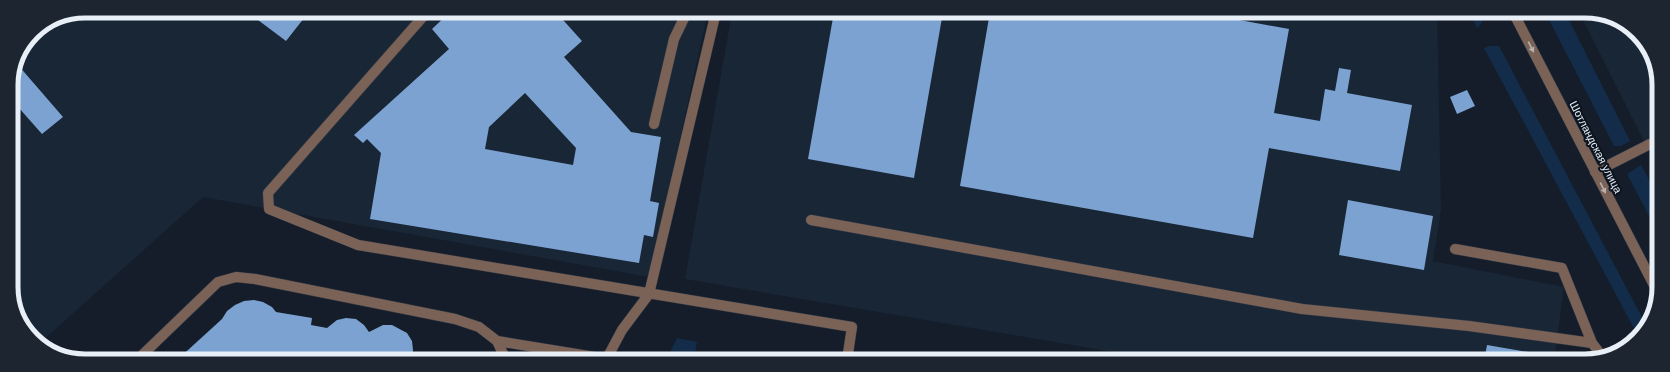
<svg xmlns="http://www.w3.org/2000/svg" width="1670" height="372" font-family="Helvetica,sans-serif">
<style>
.built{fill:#192636}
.green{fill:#122c4a}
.building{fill:#7ba2d1;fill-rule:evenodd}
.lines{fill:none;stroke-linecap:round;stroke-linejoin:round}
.service-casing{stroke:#323a46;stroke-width:11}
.tertiary-casing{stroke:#323a46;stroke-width:11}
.service{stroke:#7b6257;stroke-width:10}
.tertiary{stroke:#7b6257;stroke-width:10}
.oneway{fill:#b8b0af}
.labels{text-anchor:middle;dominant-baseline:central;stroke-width:4;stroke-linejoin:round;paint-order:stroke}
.street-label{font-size:11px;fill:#e9eff7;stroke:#0b141f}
.rim{fill:none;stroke:#e9eff7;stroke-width:5}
</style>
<rect width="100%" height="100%" fill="#141d29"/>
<!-- built -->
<path class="built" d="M85,11L708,12L649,277L203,197L40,343L33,339L12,301L11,81L33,33L57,17Z
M732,12H1437L1441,210L1433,261L1564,287L1554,361H1166L685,279Z
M1579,12H1599L1637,33L1658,70V169Z"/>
<!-- green -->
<path class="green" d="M1470,12H1481L1483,17L1481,24L1477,28Z
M1545,12H1565L1630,141L1621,146H1614Z
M1490,46H1499L1645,323L1638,336L1484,48Z
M1641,165L1658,196V233L1627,174Z
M677,338L697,342L694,360H666Z"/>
<!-- building -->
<path class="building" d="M246,11H306L308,13L286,41Z
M451,11H555L582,41L564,57L631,132L661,137L650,201L659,203L653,237L644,235L639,263L370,219L381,153L367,139L363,143L354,135L449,49L432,29ZM525,93L576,148L573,165L485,149L489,127Z
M834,12H943L914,178L808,159Z
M990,12H1196L1289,29L1274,113L1320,121L1325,89L1335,91L1339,68L1351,70L1347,93L1412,105L1400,171L1269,148L1253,238L960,186Z
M18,65L63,117L42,134L11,99V81Z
M1467,90L1475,106L1457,114L1450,97Z
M1348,200L1433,216L1424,270L1339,255Z
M254,300L263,302L272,307L276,312L312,318L311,325L327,328L337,320L346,318L356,319L364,325L369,332L383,325H392L407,333L412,341L413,350L412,359L322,360L276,352L266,360H177L222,319L227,311L235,305L244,301Z
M1487,345L1551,356L1550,361H1484Z"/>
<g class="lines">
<!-- service casing -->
<g class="service-casing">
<path id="service" d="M428,11L268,193L269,209L358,245L852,327L847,360
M654,124L674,39L687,12
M1595,172L1650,144
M811,220L1302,309L1469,326L1592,343
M1455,249L1562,268L1592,343L1602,356
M497,341L607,359
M137,360L218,282L236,277L255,279L455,319L479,327L497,341L506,360
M606,360L622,330L649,294L716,12"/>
</g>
<!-- tertiary casing -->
<g class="tertiary-casing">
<path id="tertiary" d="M1513,12L1658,293"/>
</g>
<!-- service -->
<use href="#service" class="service"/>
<!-- tertiary -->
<use href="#tertiary" class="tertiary"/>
</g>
<!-- one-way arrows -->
<defs><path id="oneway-solid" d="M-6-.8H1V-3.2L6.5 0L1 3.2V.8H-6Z"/></defs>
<g class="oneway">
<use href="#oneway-solid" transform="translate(1531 47) rotate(63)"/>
<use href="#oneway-solid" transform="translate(1603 188) rotate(63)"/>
</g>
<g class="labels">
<!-- street labels -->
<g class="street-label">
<text transform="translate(1596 147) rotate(63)">Шотландская улица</text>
</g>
</g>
<!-- crop -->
<path d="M0 0H1670V372H0ZM85 18H1585A67 67 0 0 1 1652 85V287A67 67 0 0 1 1585 354H85A67 67 0 0 1 18 287V85A67 67 0 0 1 85 18Z" fill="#1d2630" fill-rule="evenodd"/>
<path class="rim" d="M85 18H1585A67 67 0 0 1 1652 85V287A67 67 0 0 1 1585 354H85A67 67 0 0 1 18 287V85A67 67 0 0 1 85 18Z"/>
</svg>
